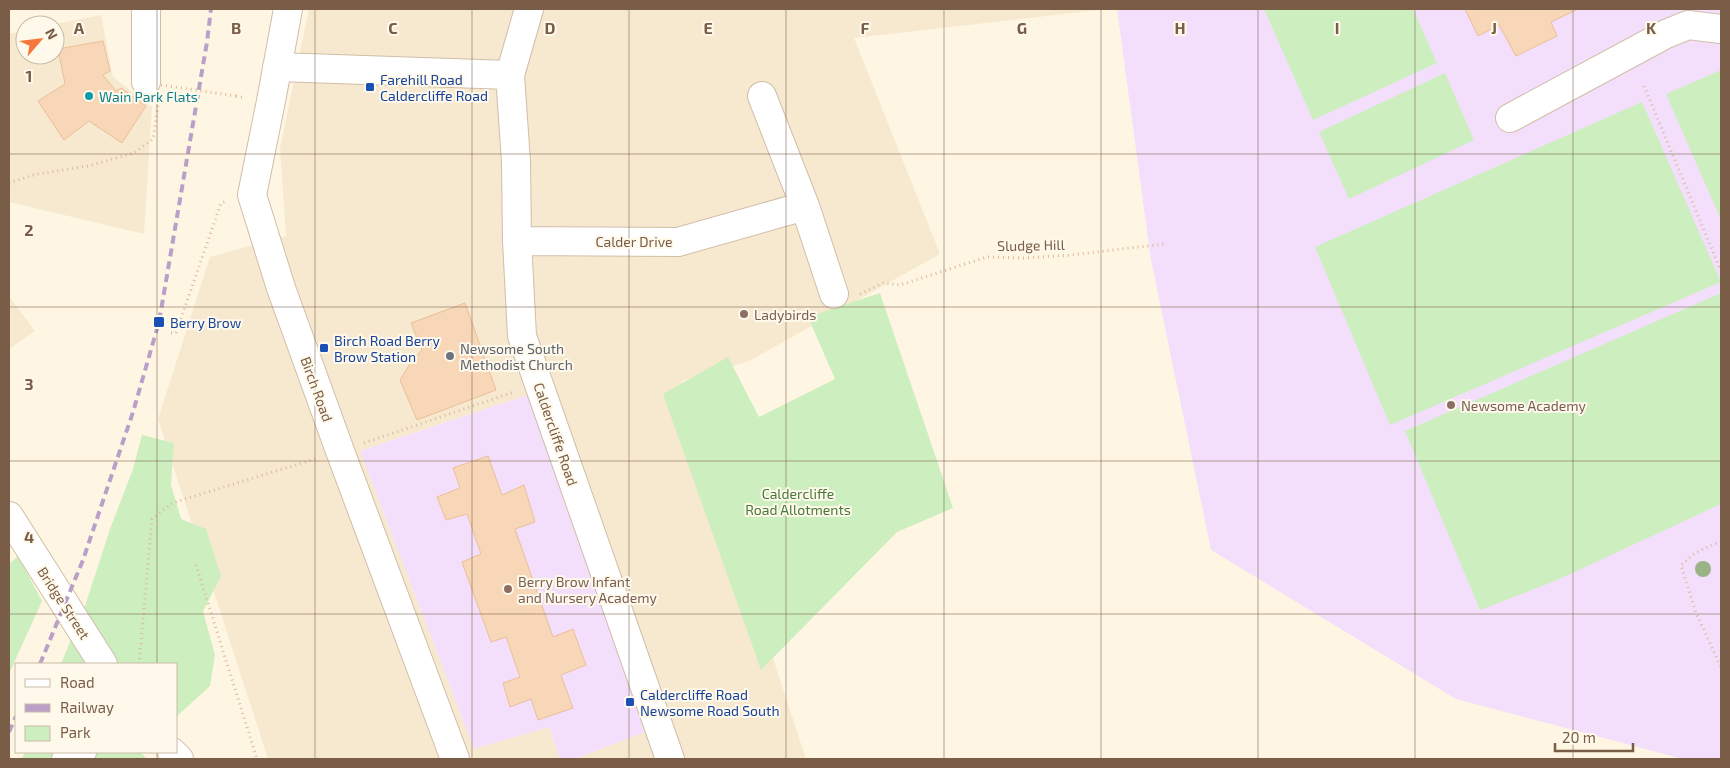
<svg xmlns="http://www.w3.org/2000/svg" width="1730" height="768" font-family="'Exo 2',sans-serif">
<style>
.residential{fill:#f7e9d0}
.education{fill:#f3dffb}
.green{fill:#cdeebf}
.building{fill:#f7d7b7;stroke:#ebbf96}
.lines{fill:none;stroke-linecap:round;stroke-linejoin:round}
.minor-casing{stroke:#d1bea8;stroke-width:30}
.path{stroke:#dcba9a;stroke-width:3;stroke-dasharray:1 4;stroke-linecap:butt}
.minor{stroke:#fff;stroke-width:28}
.rail{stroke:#baa0c9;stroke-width:4;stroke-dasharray:8 5;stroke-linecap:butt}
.path-bridge{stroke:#dcba9a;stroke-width:3;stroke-dasharray:1 4;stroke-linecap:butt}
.tree{fill:#99b286}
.grid{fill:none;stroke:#795d46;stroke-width:1;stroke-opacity:0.55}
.transit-dot{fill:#1a4fb4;stroke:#fff9eb;stroke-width:2}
.culture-dot{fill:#0f9aa8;stroke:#fff9eb;stroke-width:2}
.education-dot{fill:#8d6e63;stroke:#fff9eb;stroke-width:2}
.worship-dot{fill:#6b7280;stroke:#fff9eb;stroke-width:2}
.labels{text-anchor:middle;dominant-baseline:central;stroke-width:4;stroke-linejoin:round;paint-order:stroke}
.transit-label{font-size:14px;fill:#164399;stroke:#fff9eb;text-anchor:start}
.culture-label{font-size:14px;fill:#0d838f;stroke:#fff9eb;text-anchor:start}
.street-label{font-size:14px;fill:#795d46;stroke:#fff9eb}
.education-label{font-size:14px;fill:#785e54;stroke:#fff9eb;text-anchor:start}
.worship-label{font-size:14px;fill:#5b616d;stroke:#fff9eb;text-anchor:start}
.park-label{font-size:14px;fill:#477a3a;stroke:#fff9eb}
.grid-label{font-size:16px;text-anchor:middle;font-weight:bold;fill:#795d46;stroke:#fff9eb;stroke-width:4;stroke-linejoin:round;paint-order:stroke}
</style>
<rect width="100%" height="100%" fill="#fef6e2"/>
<!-- residential -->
<path class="residential" d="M309,9H1107L854,38L940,254L749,361L682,381L806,759H574L653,729L533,393L360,451L474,749L549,727L560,759H268L158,419L210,257L286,236L280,148Z
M101,15L113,77L152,107L144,234L9,202V34L25,30V55H55V25H50Z
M9,296L35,331L9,349Z"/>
<!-- education -->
<path class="education" d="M1117,9H1721V759H1683L1456,699L1211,550L1151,260Z
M533,393L653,729L574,759H560L549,727L474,749L360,451Z"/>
<!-- green -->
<path class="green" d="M1264,9H1413L1437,63L1313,120Z
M1721,70V220L1666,94Z
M1445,73L1474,140L1349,199L1319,132Z
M1642,102L1721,282L1390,425L1315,247Z
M880,293L953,508L897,532L761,670L663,394L728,357L759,417L835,379L808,317Z
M1721,293V504L1555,581L1480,610L1405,431Z
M142,435L174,443L171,485L181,519L206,529L221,576L203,611L215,655L210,686L176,717V664H119L84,609L110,529L133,469Z
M18,556L42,601L9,674V564Z
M71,639L88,664H61Z
M25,752H140L147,759H22Z"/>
<!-- building -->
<path class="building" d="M1465,9H1578L1551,22L1557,36L1516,56L1499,25L1478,36Z
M103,41L110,71L103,75L116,91L121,88L146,106L122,143L89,121L64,140L38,101L65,84L58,49Z
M465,303L496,390L417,420L400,380L411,362L422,350L411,323Z
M488,456L502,495L524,485L535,522L515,529L553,637L573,629L586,665L561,675L573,708L538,720L531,699L510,707L503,683L520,677L506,637L491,642L462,562L481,554L467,514L446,520L437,497L460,488L453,468Z"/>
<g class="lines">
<!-- minor casing -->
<g class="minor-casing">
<path id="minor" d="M146,9V82
M288,9L271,101L252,195L281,288L340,451L455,759
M529,9L510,75L516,162L517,241L522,336L670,759
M277,67L510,75
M762,96L805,206
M1510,118L1666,34L1688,25L1721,29
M517,241L678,242L805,206L834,294
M9,516L103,664
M172,752L179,759
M66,759L82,752"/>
</g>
<!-- path -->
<path class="path" d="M1644,86L1721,271
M236,96L245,98
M9,183L37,174L88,166L134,153L153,139L158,105
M860,294L883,283L900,285L987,257L1026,258L1071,255L1164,244
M171,333H176L221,203L227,201
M364,443L514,392
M1721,541L1695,553L1681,565L1696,613L1721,667
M196,565L257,759
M139,664L152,519L172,503L315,459"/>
<!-- minor -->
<use href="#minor" class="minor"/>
<!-- rail -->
<path class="rail" d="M40,664L83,560L133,412L159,322L207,42L211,9
M9,732L16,716"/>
<!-- path-bridge -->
<path class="path-bridge" d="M161,85L236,96"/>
</g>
<!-- trees -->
<circle class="tree" cx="1703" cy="569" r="8"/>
<!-- grid -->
<path class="grid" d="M157,9V664M315,9V759M472,9V759M629,9V759M786,9V759M944,9V759M1101,9V759M1258,9V759M1415,9V759M1573,9V759M9,154H1721M9,307H1721M9,461H1721M9,614H1721M157,752V759"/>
<!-- markers -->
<g class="transit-dot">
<rect x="365" y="82" width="10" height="10" rx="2.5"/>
<rect x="153" y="316" width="12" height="12" rx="2.5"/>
<rect x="319" y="343" width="10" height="10" rx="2.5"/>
<rect x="625" y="697" width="10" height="10" rx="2.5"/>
</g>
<circle class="culture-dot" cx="89" cy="96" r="5"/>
<g class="education-dot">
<circle cx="744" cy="314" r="5"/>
<circle cx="1451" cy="405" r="5"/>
<circle cx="508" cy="589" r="5"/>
</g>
<circle class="worship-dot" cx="450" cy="356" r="5"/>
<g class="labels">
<!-- transit labels -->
<g class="transit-label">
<text x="380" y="79">Farehill Road<tspan x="380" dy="16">Caldercliffe Road</tspan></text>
<text x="170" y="322">Berry Brow</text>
<text x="334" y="340">Birch Road Berry<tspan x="334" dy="16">Brow Station</tspan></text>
<text x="640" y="694">Caldercliffe Road<tspan x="640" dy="16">Newsome Road South</tspan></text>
</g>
<!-- culture labels -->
<g class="culture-label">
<text x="99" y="96">Wain Park Flats</text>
</g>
<!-- street labels -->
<g class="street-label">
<text x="634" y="241">Calder Drive</text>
<text transform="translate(1031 245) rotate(-1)">Sludge Hill</text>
<text transform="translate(317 389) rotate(70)">Birch Road</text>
<text transform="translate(556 434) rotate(71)">Caldercliffe Road</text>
<text transform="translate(64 603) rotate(57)">Bridge Street</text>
</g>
<!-- education labels -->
<g class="education-label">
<text x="754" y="314">Ladybirds</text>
<text x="1461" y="405">Newsome Academy</text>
<text x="518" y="581">Berry Brow Infant<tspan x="518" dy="16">and Nursery Academy</tspan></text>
</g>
<!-- worship labels -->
<g class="worship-label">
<text x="460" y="348">Newsome South<tspan x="460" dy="16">Methodist Church</tspan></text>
</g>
<!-- park labels -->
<g class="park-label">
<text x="798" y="493">Caldercliffe<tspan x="798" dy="16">Road Allotments</tspan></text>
</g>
</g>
<g class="grid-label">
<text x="79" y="34">A</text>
<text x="236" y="34">B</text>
<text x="393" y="34">C</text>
<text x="550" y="34">D</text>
<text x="708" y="34">E</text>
<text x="865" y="34">F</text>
<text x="1022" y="34">G</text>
<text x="1180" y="34">H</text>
<text x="1337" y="34">I</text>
<text x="1494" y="34">J</text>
<text x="1651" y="34">K</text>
<text x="29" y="82">1</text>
<text x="29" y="236">2</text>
<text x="29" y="390">3</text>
<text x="29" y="543">4</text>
</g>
<!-- border -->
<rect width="1730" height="768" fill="none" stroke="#795d46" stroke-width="20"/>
<!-- legend -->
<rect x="15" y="663" width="162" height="90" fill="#fff9eb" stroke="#c9bba9"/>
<rect x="25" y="679" width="25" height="8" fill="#ffffff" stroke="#c9bba9"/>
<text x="60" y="688" font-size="15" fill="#795d46">Road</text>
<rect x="25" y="704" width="25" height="8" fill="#baa0c9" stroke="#c9bba9"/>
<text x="60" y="713" font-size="15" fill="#795d46">Railway</text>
<rect x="25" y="726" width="25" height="15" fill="#cdeebf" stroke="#c9bba9"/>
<text x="60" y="738" font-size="15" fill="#795d46">Park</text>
<!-- north arrow -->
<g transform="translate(40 40) rotate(62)"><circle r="24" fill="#fff9eb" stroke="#c9bba9"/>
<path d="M0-4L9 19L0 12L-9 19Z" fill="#f5773b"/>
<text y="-8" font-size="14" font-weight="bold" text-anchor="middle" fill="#795d46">N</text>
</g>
<!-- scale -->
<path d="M1555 743v8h78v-8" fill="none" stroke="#795d46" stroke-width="2.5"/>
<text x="1562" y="743" font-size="15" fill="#795d46" stroke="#fff9eb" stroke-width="4" paint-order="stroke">20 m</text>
</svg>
